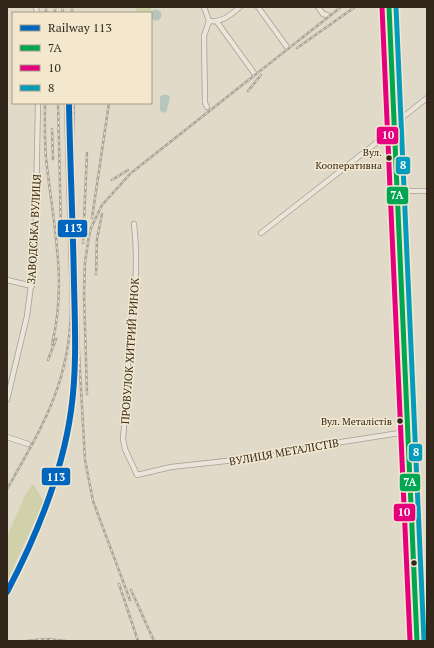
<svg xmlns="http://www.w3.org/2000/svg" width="434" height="648" font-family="'PT Serif',serif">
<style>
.green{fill:#d0d0ab}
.water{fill:#b5c6bb}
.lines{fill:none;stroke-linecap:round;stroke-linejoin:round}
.street-casing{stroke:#a69f93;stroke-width:6}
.secondary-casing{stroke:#958e82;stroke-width:8}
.street{stroke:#eae4da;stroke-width:4.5}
.secondary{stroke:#eae4da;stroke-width:6}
.rail-casing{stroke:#a9a49b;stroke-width:2.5}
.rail{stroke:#f3e8ce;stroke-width:1;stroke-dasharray:3;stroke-linecap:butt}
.bus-1-casing{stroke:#f3e8ce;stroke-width:8}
.bus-2-casing{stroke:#f3e8ce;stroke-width:8}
.bus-3-casing{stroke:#f3e8ce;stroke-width:8}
.bus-1{stroke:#00a651;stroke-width:5}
.bus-2{stroke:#e5007d;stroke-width:5}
.bus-3{stroke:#059cbc;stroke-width:5}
.rail-1-casing{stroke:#f3e8ce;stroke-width:9}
.rail-1{stroke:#0065bd;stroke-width:6}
.bus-dot{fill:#33271c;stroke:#f3e8ce;stroke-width:1.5}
.labels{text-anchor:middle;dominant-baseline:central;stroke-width:3;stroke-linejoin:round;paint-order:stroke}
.bus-label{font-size:10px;fill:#33271c;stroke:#f3e8ce;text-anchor:end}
.street-label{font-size:11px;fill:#33271c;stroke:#f3e8ce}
.line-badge{stroke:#f3e8ce;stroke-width:1.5}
.badge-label{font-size:11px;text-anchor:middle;font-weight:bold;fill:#fff}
</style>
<rect width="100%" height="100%" fill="#e1dac9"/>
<!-- green -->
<path class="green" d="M136,7H152L150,13H136Z
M33,484L44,502L7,581V536L26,494Z"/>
<!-- water -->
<path class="water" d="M150.5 15a5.5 5.5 0 1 1 11 0a5.5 5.5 0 1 1-11 0Z
M162,95H168L170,97L166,113L160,111V97Z"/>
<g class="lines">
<!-- street casing -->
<g class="street-casing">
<path id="street" d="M36,7L37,13
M204,7L209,21L204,36L205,103L207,107
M258,7L287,47
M318,7L323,14L327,15
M209,21C222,23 230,15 240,7
M217,22L254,73
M394,124L427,98
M396,191H427
M134,224C140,274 131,325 127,374C126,396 125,417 123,439L125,449L137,475L171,467L280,455L316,446L406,432
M261,233L394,129
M7,280L32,286
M7,400L27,316L35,254L38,103
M7,437L28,444"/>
</g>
<!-- secondary casing -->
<g class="secondary-casing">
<path id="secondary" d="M389,7L417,641"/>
</g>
<!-- street -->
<use href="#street" class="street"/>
<!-- secondary -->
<use href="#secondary" class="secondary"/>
<!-- rail casing -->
<g class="rail-casing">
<path id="rail" d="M46,7V13
M55,7V13
M62,7L63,13
M72,7V13
M297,48L355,7
M248,91L261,75
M45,103C45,124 44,146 47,167C54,227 67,285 52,344
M58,103L61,229
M74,103L73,140L79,353L85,460L93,501L130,600
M52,129L53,159
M112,180L128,170
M92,218L109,103
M83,243L87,153
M96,274L97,239L102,214
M48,360L56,339
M87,394L84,294L85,262L89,236L91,228L102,205L131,173L341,7
M7,489C43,426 71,380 71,305L65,103
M119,584L138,641
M131,590L154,641
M26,641L47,639L66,641"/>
</g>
<!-- rail -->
<use href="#rail" class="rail"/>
<!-- bus-1 casing -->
<g class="bus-1-casing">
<path id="bus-1" d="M389,7L417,641"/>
</g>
<!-- bus-2 casing -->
<g class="bus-2-casing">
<path id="bus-2" d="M382,7L410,641"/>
</g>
<!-- bus-3 casing -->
<g class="bus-3-casing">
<path id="bus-3" d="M396,7L424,641"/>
</g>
<!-- bus-1 -->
<use href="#bus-1" class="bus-1"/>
<!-- bus-2 -->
<use href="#bus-2" class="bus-2"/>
<!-- bus-3 -->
<use href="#bus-3" class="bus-3"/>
<!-- rail-1 casing -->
<g class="rail-1-casing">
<path id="rail-1" d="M7,592C37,535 62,475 71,411C77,369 75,326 74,284C73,224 70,163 69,103"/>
</g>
<!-- rail-1 -->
<use href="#rail-1" class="rail-1"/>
</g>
<!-- markers -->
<g class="bus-dot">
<circle cx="389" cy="158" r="3.5"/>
<circle cx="400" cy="421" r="3.5"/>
<circle cx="414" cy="563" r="3.5"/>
</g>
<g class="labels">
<!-- bus labels -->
<g class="bus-label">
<text x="382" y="152">Вул.<tspan x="382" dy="13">Кооперативна</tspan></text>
<text x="392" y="421">Вул. Металістів</text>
</g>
<!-- street labels -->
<g class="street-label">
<text transform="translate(34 229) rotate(-87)">ЗАВОДСЬКА ВУЛИЦЯ</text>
<text transform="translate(130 351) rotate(-86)">ПРОВУЛОК ХИТРИЙ РИНОК</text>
<text transform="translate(284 452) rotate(-10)">ВУЛИЦЯ МЕТАЛІСТІВ</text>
</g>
</g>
<g class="line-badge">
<rect x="376" y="126" width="23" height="19" rx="4" fill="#e5007d"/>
<rect x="395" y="156" width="16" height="19" rx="4" fill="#059cbc"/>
<rect x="386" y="186" width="23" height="19" rx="4" fill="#00a651"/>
<rect x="57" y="219" width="31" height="19" rx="4" fill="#0065bd"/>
<rect x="408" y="443" width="15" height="19" rx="4" fill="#059cbc"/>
<rect x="41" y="467" width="30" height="19" rx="4" fill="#0065bd"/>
<rect x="399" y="473" width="22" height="19" rx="4" fill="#00a651"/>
<rect x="393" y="503" width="23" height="19" rx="4" fill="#e5007d"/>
</g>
<g class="badge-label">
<text x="388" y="139">10</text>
<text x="403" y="169">8</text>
<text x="397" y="199">7А</text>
<text x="73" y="232">113</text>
<text x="416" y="456">8</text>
<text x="56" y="481">113</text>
<text x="410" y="486">7А</text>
<text x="404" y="516">10</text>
</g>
<!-- border -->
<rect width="434" height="648" fill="none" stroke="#33271c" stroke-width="16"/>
<!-- legend -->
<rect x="12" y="12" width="140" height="92" fill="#f3e8ce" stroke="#a69b87"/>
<rect x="20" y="25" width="20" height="6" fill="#0065bd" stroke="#a69b87"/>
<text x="48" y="32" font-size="12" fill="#33271c">Railway 113</text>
<rect x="20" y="45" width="20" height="6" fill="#00a651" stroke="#a69b87"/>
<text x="48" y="52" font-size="12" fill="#33271c">7А</text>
<rect x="20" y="65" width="20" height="6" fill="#e5007d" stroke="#a69b87"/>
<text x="48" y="72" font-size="12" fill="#33271c">10</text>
<rect x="20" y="85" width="20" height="6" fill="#059cbc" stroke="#a69b87"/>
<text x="48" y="92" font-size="12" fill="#33271c">8</text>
</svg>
